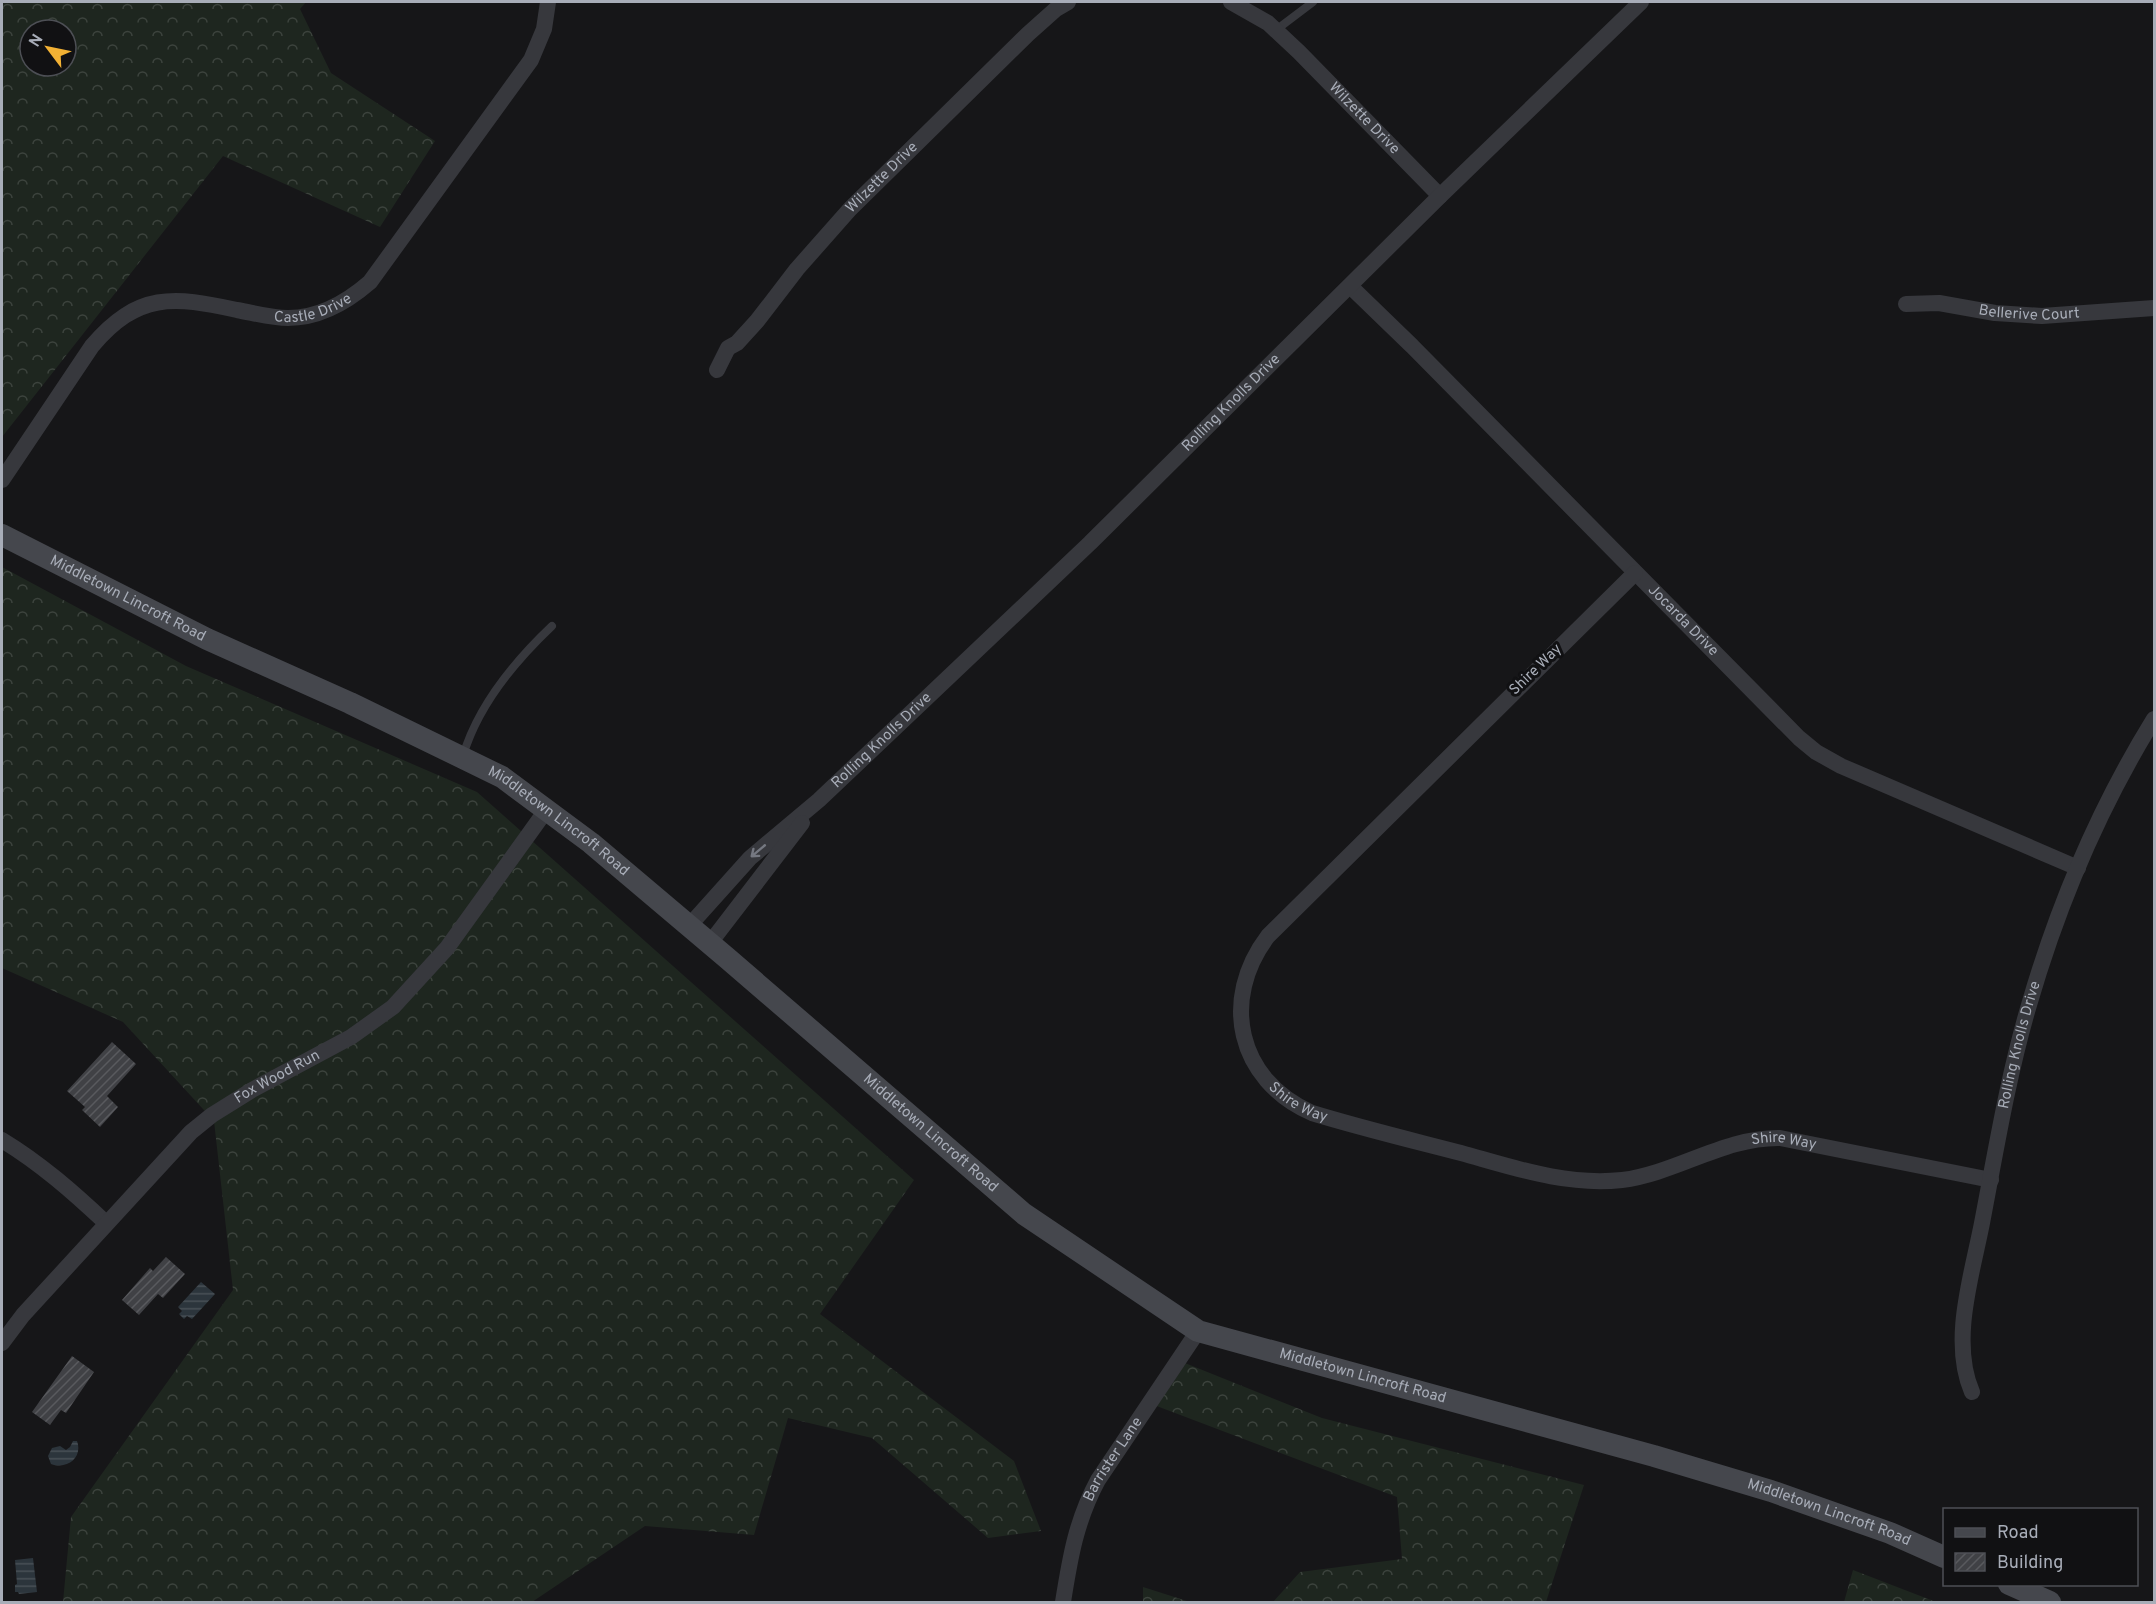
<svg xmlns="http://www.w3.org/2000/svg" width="2156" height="1604" font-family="Overpass,sans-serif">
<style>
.forest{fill:url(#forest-crowns);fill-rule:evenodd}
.water{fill:url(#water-rules)}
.building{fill:url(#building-hatch)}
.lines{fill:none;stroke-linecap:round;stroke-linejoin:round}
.service{stroke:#37383d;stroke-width:8}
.minor{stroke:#37383d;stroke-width:16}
.secondary{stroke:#45474d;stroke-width:22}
.oneway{stroke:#757881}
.labels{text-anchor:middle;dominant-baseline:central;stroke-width:6;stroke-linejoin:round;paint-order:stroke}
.street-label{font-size:15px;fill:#a8adb8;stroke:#111113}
</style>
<defs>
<pattern id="forest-crowns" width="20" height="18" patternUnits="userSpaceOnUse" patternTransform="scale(1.5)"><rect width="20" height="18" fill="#1e261f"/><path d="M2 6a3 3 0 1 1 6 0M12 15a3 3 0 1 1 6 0" fill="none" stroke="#3c433d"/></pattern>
<pattern id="water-rules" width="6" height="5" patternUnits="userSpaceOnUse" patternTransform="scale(1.5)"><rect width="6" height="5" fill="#2c353c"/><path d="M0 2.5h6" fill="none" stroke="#485056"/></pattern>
<pattern id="building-hatch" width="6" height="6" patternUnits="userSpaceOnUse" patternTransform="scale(1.5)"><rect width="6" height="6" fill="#404145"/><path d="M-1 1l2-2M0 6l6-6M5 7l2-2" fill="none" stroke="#595a5e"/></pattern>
</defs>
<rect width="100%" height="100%" fill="#161618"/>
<!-- forest -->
<path class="forest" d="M2,2H306L300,9L331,73L435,141L380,227L223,156L2,437ZM30,30H66V66H30Z
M2,567L186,666L477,792L914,1180L820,1314L1014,1461L1041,1531L988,1538L872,1438L788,1418L754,1535L645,1526L532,1602H63L71,1517L233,1290L214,1121L123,1022L2,968Z
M1180,1361L1322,1418L1584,1485L1546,1602H1273L1300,1572L1402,1559L1397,1497L1154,1405Z
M1853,1570L1936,1602H1844Z
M1143,1587L1190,1602H1143Z"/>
<!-- water -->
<path class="water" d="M201,1282L215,1294L192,1319L187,1316L184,1319L179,1314L182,1311L178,1307Z
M73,1441H77C83,1457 68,1470 51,1464L48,1456L52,1448L60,1446L66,1450L70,1447Z
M33,1558L37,1592L19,1594L18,1592H15V1585L17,1584L15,1560Z"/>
<!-- building -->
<path class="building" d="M112,1042L136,1064L107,1096L118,1107L100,1127L82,1110L85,1107L67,1091Z
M166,1257L185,1274L163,1298L158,1294L139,1315L122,1300L150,1268L153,1271Z
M72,1356L94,1372L66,1413L61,1410L50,1425L32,1412Z"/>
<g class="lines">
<!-- service -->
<path class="service" d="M1276,30L1313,2
M463,756C478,705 514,662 552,626"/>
<!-- minor -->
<g class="minor">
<path id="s1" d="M1231,2L1268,23L1299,52L1440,196"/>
<path id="s2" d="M1350,286L1412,346L1799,738L1816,752L1841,766L2078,868"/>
<path id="s3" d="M1906,304L1939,303L1995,313L2042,316L2154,308"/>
<path id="s4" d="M717,370L728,348L737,343L757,321L797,269L850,209L1028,34L1056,9L1068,2"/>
<path id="s5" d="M2,480L92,346C138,292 173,296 237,310C254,313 271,318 288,318C320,318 347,302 370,282L531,60L544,29L548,2"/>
<path id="s6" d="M1635,573L1268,936C1220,999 1237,1080 1312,1113C1361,1128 1411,1140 1461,1153C1515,1168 1566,1186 1622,1180C1677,1173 1724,1137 1780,1138L1991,1180"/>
<path id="s7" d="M689,926L750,858L819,800L1090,543L1440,196L1641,2"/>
<path d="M710,943L802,823"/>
<path d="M2,1140C40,1163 73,1192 106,1223"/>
<path id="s8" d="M2,1343L23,1315L191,1132L212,1115L252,1090L351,1037L393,1007L447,948L547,809"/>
<path id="s9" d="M1972,1392C1950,1341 1972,1275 1982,1223C1996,1150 2008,1076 2029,1005C2058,905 2099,808 2154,719"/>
<path id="s10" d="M1063,1602C1070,1558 1076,1521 1098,1480L1198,1331"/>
</g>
<!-- secondary -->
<g class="secondary">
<path id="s11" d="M2,535L207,639L350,703L502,777L591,843L727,958L1024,1214L1198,1331L1654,1456L1771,1491L1890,1533L1944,1557"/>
<path d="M2009,1584L2050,1602"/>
</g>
</g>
<!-- one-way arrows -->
<defs><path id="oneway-shaft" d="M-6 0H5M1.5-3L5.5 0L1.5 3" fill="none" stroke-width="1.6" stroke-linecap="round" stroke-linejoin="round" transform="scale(1.5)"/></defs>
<use class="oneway" href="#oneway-shaft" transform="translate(758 851) rotate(140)"/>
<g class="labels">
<!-- street labels -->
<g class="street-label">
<text stroke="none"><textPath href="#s1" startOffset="178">Wilzette Drive</textPath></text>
<text stroke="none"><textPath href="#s4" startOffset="255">Wilzette Drive</textPath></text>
<text stroke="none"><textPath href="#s5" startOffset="400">Castle Drive</textPath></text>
<text stroke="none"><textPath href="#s3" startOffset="124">Bellerive Court</textPath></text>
<text stroke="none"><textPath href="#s7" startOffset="754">Rolling Knolls Drive</textPath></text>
<text stroke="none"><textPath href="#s11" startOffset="141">Middletown Lincroft Road</textPath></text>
<text stroke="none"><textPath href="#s2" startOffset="472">Jocarda Drive</textPath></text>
<text transform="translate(1536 670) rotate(-44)">Shire Way</text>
<text stroke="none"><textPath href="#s7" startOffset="268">Rolling Knolls Drive</textPath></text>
<text stroke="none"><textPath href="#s11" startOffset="627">Middletown Lincroft Road</textPath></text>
<text stroke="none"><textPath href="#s9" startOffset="354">Rolling Knolls Drive</textPath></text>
<text stroke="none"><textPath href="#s8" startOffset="386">Fox Wood Run</textPath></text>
<text stroke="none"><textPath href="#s6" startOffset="712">Shire Way</textPath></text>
<text stroke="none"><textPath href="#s11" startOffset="1113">Middletown Lincroft Road</textPath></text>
<text stroke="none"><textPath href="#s6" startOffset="1216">Shire Way</textPath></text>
<text stroke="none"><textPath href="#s11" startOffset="1617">Middletown Lincroft Road</textPath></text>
<text stroke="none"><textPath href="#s10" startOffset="153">Barrister Lane</textPath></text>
<text stroke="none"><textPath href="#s11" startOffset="2103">Middletown Lincroft Road</textPath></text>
</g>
</g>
<!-- border -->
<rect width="2156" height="1604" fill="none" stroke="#a8adb8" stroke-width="6"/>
<!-- legend -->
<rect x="1943" y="1508" width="195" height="78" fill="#111113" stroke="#4d4f55" stroke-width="1.5"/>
<rect x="1955" y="1528" width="30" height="9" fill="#45474d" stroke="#4d4f55" stroke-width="1.5"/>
<text x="1997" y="1538" font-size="18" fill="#a8adb8">Road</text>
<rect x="1955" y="1553" width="30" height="18" fill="url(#building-hatch)" stroke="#4d4f55" stroke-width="1.5"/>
<text x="1997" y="1568" font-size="18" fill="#a8adb8">Building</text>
<!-- north arrow -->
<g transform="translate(48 48) rotate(302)"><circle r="28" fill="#111113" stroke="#4d4f55" stroke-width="1.5"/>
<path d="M0-4.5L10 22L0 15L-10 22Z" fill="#f2b134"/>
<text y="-9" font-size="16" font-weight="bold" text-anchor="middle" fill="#a8adb8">N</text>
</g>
</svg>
